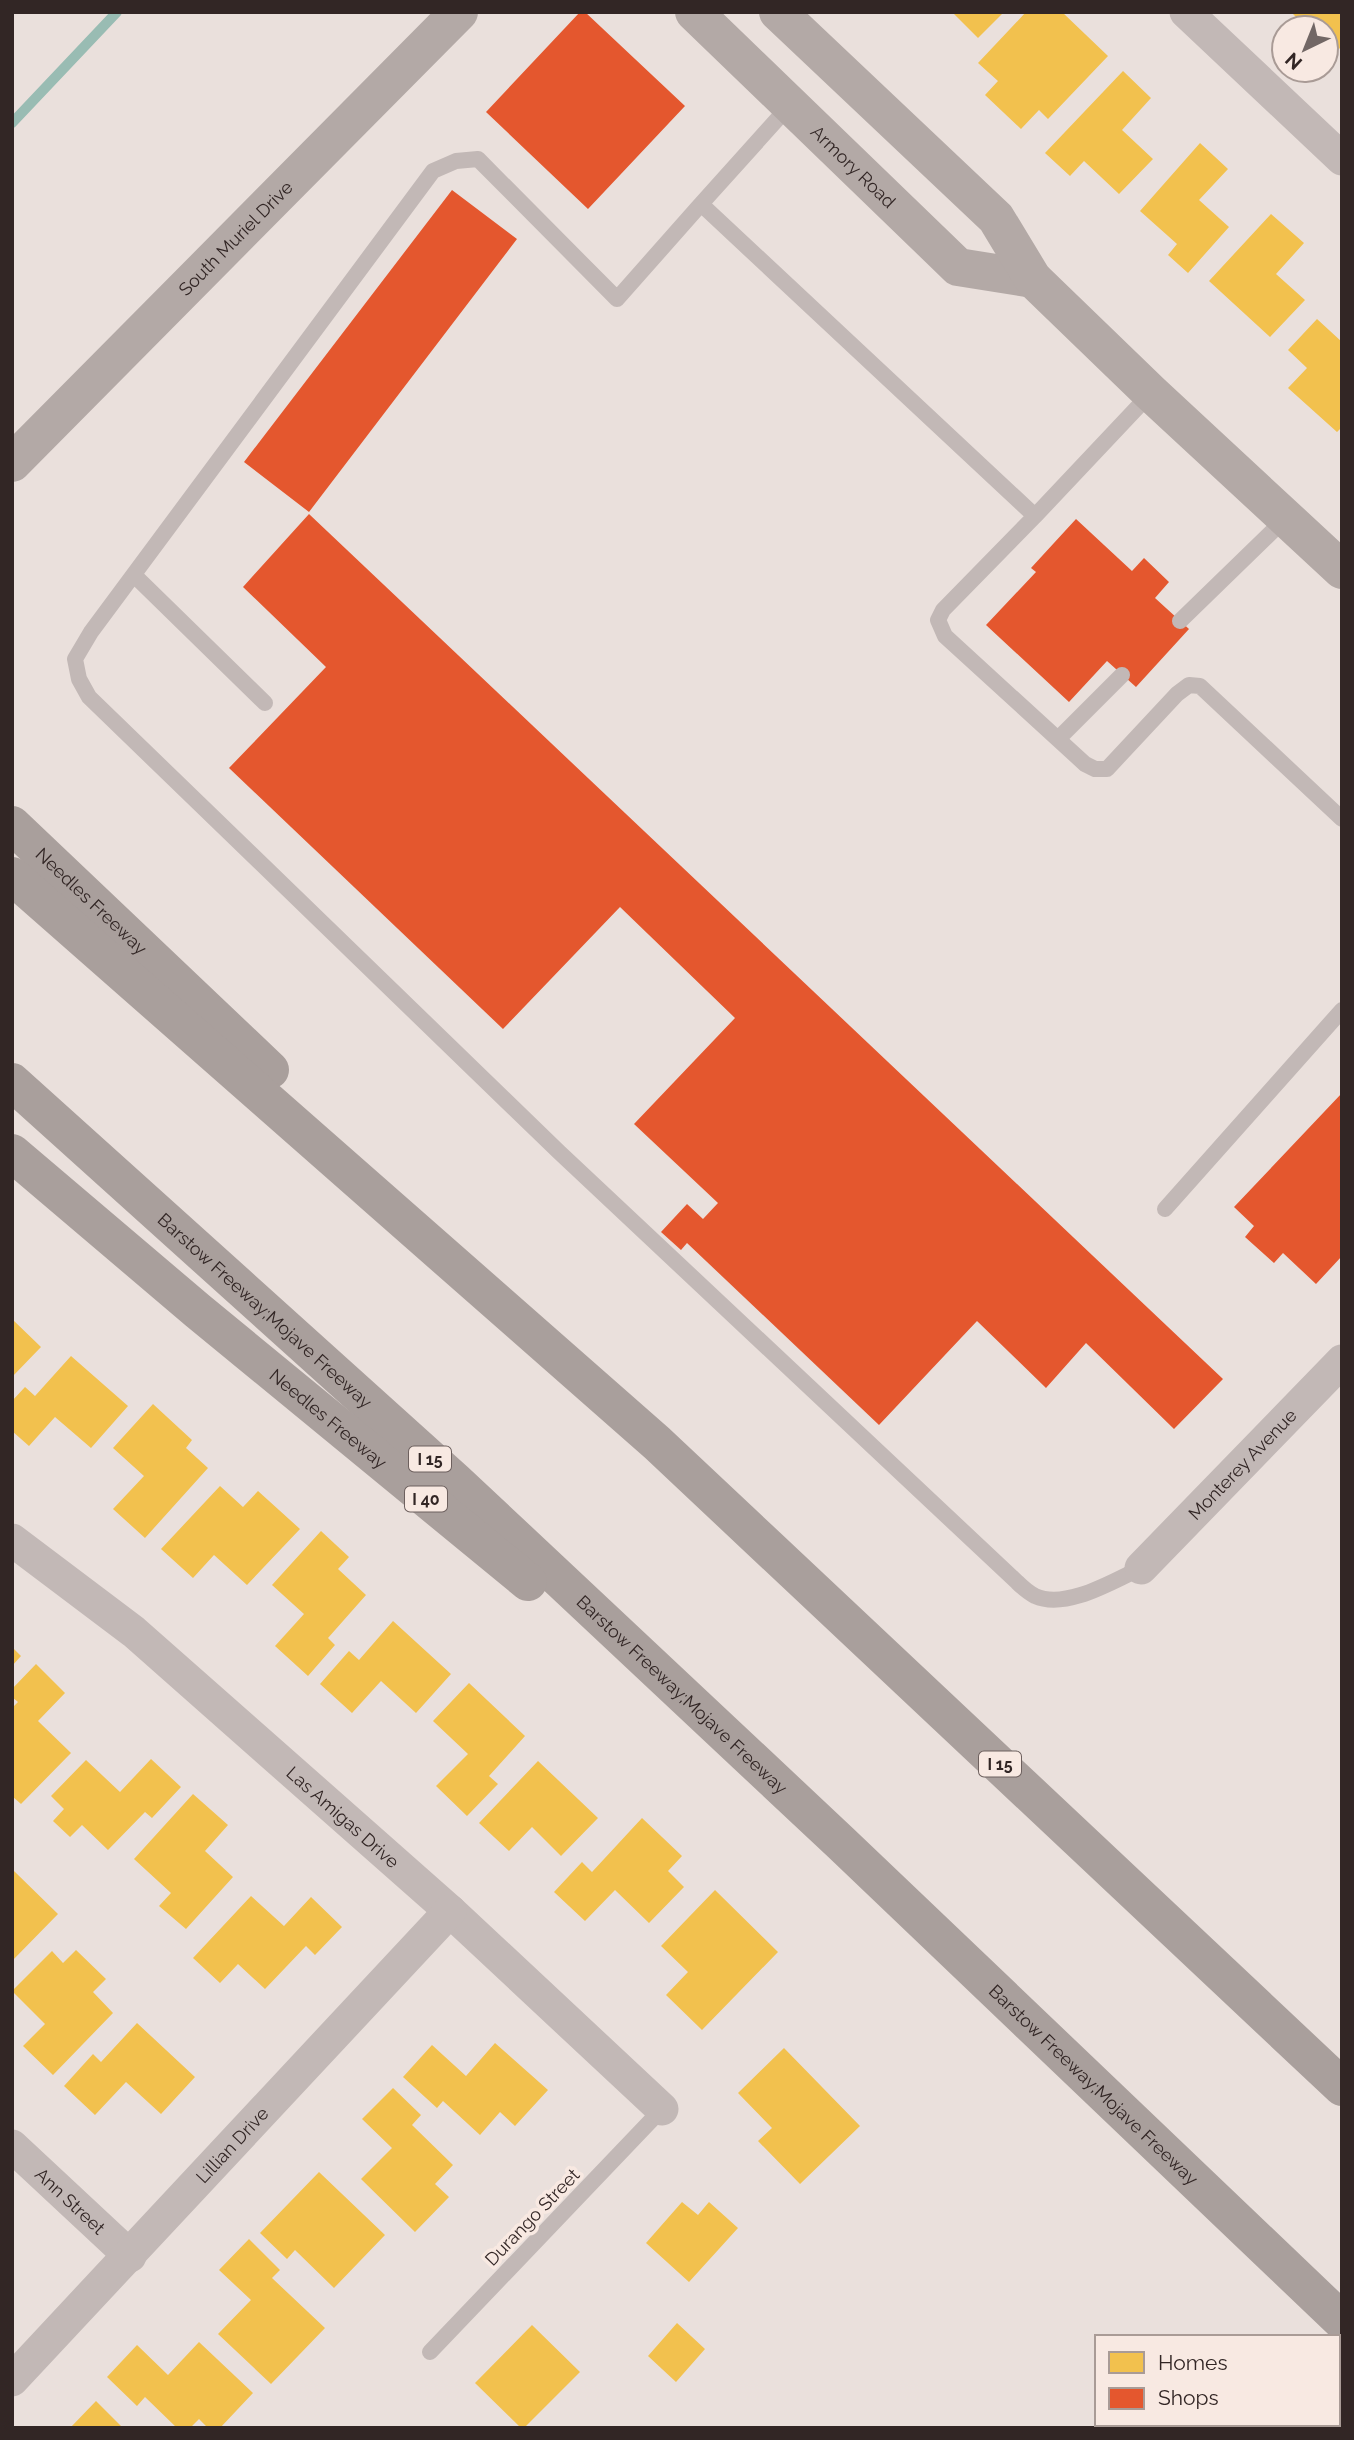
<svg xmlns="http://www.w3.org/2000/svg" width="1354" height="2440" font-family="Raleway,sans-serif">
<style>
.homes{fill:#f2c14e}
.shops{fill:#e4572e}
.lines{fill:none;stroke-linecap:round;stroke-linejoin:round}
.stream{stroke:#99bcb3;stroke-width:10}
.lane{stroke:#c2b8b6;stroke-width:16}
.street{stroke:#c2b8b6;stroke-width:33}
.secondary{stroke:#b3a9a6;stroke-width:38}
.highway{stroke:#a99f9c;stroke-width:38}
.labels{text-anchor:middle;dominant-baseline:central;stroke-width:7;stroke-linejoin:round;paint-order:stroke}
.shield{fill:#f8e9e2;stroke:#6d605e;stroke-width:2}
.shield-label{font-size:16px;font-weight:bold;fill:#322625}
.street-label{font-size:18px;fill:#322625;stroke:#f8e9e2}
</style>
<rect width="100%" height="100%" fill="#eae0dc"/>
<!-- homes -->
<path class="homes" d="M952,12H1004L978,38Z
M1026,12H1062L1108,56L1048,119L1039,110L1021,129L985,95L998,81L978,63Z
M1291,12H1342V46L1334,54L1326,46V28H1307Z
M1123,71L1151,98L1122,130L1153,159L1119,194L1084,161L1070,176L1045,153Z
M1200,143L1228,169L1199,200L1229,227L1188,273L1168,255L1177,244L1140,211Z
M1271,214L1304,243L1276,274L1305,300L1270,337L1209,281Z
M1317,319L1342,342V427L1337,432L1288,388L1307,368L1288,350Z
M12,1319L41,1347L12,1377Z
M71,1356L128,1406L91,1448L55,1417L29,1446L12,1431V1401L25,1387L35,1396Z
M153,1404L192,1440L186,1448L208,1468L145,1538L113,1509L144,1476L113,1448Z
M220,1486L243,1507L258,1491L300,1529L247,1585L214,1555L193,1578L161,1549Z
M321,1531L349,1557L338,1569L366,1595L328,1638L335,1645L308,1676L275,1646L304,1614L272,1585Z
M393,1621L451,1674L416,1713L381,1681L352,1713L320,1684L349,1651L359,1660Z
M12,1647L21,1656L12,1666Z
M36,1664L65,1693L38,1721L71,1753L21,1804L12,1796V1708L18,1702L12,1697V1689Z
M469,1683L525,1736L489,1776L498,1784L467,1816L436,1786L468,1754L433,1721Z
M151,1759L181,1787L152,1818L145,1812L108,1850L82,1825L70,1837L53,1821L64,1809L51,1796L86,1760L120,1792Z
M538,1761L598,1818L561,1856L532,1827L509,1851L479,1823Z
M193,1794L228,1825L205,1851L233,1877L186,1929L159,1906L171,1893L134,1859Z
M642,1818L682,1856L668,1871L684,1887L649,1923L615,1890L585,1921L554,1892L582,1862L592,1872Z
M14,1871L58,1914L12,1961V1872Z
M715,1890L778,1952L702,2030L666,1995L688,1972L661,1946Z
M251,1896L284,1926L311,1897L342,1927L315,1955L306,1946L265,1989L238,1964L220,1983L193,1958Z
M76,1950L106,1979L93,1992L113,2013L53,2075L23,2046L45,2024L12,1991L52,1951L63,1963Z
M137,2023L195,2077L161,2114L126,2082L95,2115L64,2086L93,2054L101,2062Z
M495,2043L548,2090L515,2126L500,2112L480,2135L443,2101L437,2108L403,2077L432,2045L466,2076Z
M784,2048L860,2126L800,2184L758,2141L772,2128L738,2093Z
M393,2088L421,2115L412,2125L453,2165L435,2184L449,2197L415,2232L361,2179L392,2148L362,2119Z
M319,2172L385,2235L334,2288L295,2250L287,2259L260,2233Z
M682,2202L698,2215L709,2202L738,2228L689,2282L646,2243Z
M249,2239L280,2270L272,2278L325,2328L271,2384L218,2334L251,2300L219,2270Z
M677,2323L705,2349L676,2382L648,2356Z
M532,2325L580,2372L524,2428H521L475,2383Z
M199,2342L253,2393L220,2428H208L199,2419L190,2428H177L145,2397L137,2406L107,2377L137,2345L168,2375Z
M96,2401L123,2428H70Z"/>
<!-- shops -->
<path class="shops" d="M580,12H585L685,106L588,209L486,112Z
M452,190L517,239L309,512L244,462Z
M309,514L1223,1379L1174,1429L1086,1343L1046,1388L977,1321L879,1425L687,1243L681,1250L661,1232L687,1204L703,1219L718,1203L634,1124L735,1018L620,907L503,1029L229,768L326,667L243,587Z
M1076,519L1132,571L1144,558L1169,582L1155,598L1189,629L1136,687L1107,661L1069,702L986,625L1036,572L1031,568Z
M1342,1093V1256L1316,1284L1283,1253L1274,1263L1245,1237L1254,1226L1234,1207Z"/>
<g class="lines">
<!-- stream -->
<path class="stream" d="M12,123L117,12"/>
<!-- lane -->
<path class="lane" d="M701,204L790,105
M1035,516L1151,393
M134,575L265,703
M1180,621L1286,518
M1058,739L1122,675
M1165,1209L1342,1010
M1141,1568C1113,1581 1066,1610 1035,1596C1029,1593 1022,1587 1017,1582L559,1152L89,697L79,679L75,659L91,632L433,171L456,161L478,159L617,299L701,204L1035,516L943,610L938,620L945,636L1085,764L1095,769H1107L1177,694L1189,685L1200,686L1342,819
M430,2352L662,2109"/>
<!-- street -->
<g class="street">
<path d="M1186,12L1342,159"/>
<path id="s1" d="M12,1540L134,1632L450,1911L662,2109"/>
<path id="s2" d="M1141,1568L1342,1361"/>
<path id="s3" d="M12,2146L130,2256"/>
<path id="s4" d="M12,2380L450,1911"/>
<path d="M1113,2428L1116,2424"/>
</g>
<!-- secondary -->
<g class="secondary">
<path id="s5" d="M694,12L958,267L1033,279"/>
<path d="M778,12L996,218L1033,279L1151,393L1342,570"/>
<path id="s6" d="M12,463L459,12"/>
</g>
<!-- highway -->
<g class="highway">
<path id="s7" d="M12,825L270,1070"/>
<path d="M12,876L657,1443L1342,2087"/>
<path id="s8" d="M12,1082L455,1481L841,1843L1342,2321"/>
<path id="s9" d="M12,1153L198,1311L528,1582"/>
</g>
</g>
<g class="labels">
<!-- shield labels -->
<g class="shield">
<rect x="409" y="1446.5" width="42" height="25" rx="5"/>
<rect x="405" y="1486.5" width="42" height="25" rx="5"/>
<rect x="979" y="1751.5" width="42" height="25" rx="5"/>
</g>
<g class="shield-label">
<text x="430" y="1459">I 15</text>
<text x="426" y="1499">I 40</text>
<text x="1000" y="1764">I 15</text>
</g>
<!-- street labels -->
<g class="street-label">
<text stroke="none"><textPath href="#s5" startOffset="222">Armory Road</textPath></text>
<text stroke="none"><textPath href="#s6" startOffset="317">South Muriel Drive</textPath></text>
<text stroke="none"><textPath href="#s7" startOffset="110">Needles Freeway</textPath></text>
<text stroke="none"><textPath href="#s8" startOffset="341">Barstow Freeway;Mojave Freeway</textPath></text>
<text stroke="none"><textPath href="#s9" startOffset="413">Needles Freeway</textPath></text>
<text stroke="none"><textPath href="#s2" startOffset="145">Monterey Avenue</textPath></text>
<text stroke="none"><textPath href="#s8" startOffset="908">Barstow Freeway;Mojave Freeway</textPath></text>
<text stroke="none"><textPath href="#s1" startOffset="432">Las Amigas Drive</textPath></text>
<text stroke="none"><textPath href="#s8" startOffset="1475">Barstow Freeway;Mojave Freeway</textPath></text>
<text stroke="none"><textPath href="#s4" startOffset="322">Lillian Drive</textPath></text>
<text stroke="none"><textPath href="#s3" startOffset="80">Ann Street</textPath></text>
<text transform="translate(532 2217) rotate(-46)">Durango Street</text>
</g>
</g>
<!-- border -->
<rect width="1354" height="2440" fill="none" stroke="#322625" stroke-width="28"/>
<!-- legend -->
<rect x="1095" y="2335" width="245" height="91" fill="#f8e9e2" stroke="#a99b96" stroke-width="2"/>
<rect x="1109" y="2352" width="35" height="21" fill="#f2c14e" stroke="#a99b96" stroke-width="2"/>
<text x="1158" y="2370" font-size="21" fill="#322625">Homes</text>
<rect x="1109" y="2388" width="35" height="21" fill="#e4572e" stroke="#a99b96" stroke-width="2"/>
<text x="1158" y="2405" font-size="21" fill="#322625">Shops</text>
<!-- north arrow -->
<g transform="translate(1305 49) rotate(223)"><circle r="33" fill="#f8e9e2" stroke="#a99b96" stroke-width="2"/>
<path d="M0-5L12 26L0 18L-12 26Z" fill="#726765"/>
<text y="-10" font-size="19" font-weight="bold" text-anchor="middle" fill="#322625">N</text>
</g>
</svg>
